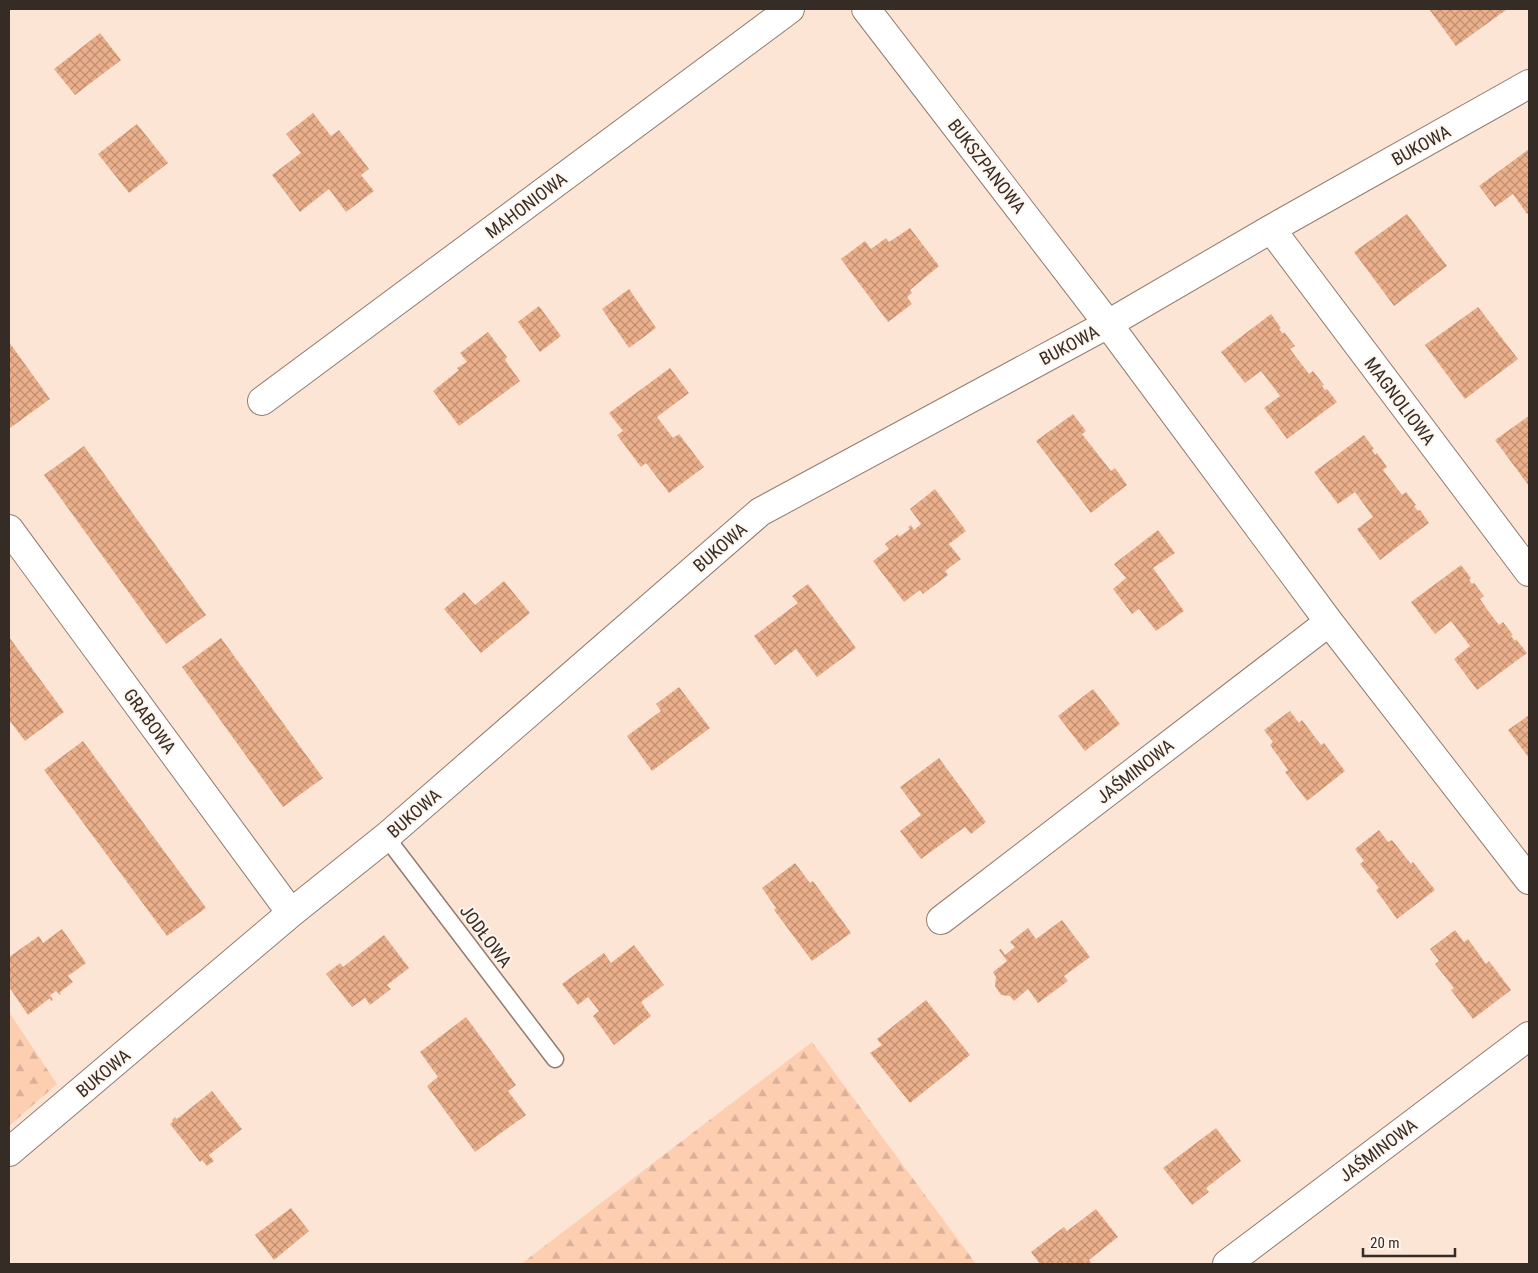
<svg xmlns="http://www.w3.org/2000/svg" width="1538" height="1273" font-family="'Roboto Condensed',sans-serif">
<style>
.forest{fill:url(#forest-firs)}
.building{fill:url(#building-cross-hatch)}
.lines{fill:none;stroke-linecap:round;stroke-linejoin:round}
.service-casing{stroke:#927c6f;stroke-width:19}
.minor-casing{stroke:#927c6f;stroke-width:30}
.service{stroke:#fff;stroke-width:16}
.minor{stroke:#fff;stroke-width:28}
.labels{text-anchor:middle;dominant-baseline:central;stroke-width:4;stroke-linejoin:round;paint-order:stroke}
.street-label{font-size:18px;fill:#352c26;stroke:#fff5ef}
</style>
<defs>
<pattern id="forest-firs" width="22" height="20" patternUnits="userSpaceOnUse" patternTransform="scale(1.25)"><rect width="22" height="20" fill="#feceb1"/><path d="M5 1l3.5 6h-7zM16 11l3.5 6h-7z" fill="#dab198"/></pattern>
<pattern id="building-cross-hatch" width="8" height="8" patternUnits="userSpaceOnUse" patternTransform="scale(1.25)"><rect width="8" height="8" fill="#ebb08b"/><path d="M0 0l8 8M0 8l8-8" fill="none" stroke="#bf8f71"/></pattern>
</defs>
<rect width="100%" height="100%" fill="#fde5d6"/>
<!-- forest -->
<path class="forest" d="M9,1012L57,1084L9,1126Z
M812,1042L976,1264H521Z"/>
<!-- building -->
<path class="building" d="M1429,9H1505L1506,10L1456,46Z
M100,33L121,60L75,95L54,69Z
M313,113L331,136L339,130L369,169L361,175L374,191L346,212L329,189L300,212L272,175L301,153L286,134Z
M137,124L168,163L129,193L98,154Z
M1529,149V212L1527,214L1513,194L1495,207L1479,186Z
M1407,214L1447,266L1394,306L1354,252Z
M910,228L939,266L910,290L912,293L907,297L912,304L888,322L841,259L865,241L871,249L886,238L889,242Z
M629,289L656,328L629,348L602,309Z
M539,306L561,336L540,352L518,322Z
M1478,307L1518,359L1465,399L1425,345Z
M1271,314L1281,328L1279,329L1283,334L1284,332L1295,346L1290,349L1309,374L1313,371L1324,385L1322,386L1325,390L1327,389L1337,402L1287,439L1264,408L1280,396L1261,371L1245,383L1221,352Z
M488,332L507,357L505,360L520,381L459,426L433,391L459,370L457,368L467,362L460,353Z
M9,342L50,399L10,428L9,426Z
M670,368L689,393L657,417L673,438L679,434L704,467L669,493L646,463L641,467L617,435L623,431L609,413Z
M1073,414L1086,431L1082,434L1111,471L1115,468L1127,485L1091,513L1036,441Z
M1529,416V486L1495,440Z
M1364,435L1374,449L1372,450L1375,455L1377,453L1387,467L1383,470L1402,495L1406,492L1416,505L1414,506L1418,511L1420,510L1429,523L1380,560L1357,529L1373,517L1355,492L1338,504L1314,472Z
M84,446L206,615L166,644L44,475Z
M935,489L966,531L949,544L961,559L945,571L948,575L923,594L920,590L904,602L873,561L889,549L885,544L898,534L899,537L910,529L908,527L911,525L914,530L921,524L910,509Z
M1158,530L1175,553L1153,568L1184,611L1156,631L1139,609L1132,614L1113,589L1126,578L1114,564Z
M1461,565L1471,578L1469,580L1472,584L1474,583L1484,596L1480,599L1489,612L1499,625L1503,622L1513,635L1511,636L1515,641L1516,639L1527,653L1477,690L1454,659L1470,646L1451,621L1435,634L1411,602Z
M504,581L530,613L481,653L444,609L464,592L475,605Z
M808,584L856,648L817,677L796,649L775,665L754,636L798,603L792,596Z
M9,637L64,712L25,741L9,720Z
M221,638L323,778L283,807L182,667Z
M679,687L710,728L652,771L627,736L661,711L656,704Z
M1093,689L1120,724L1085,751L1058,716Z
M1290,711L1299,723L1302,720L1321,745L1324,743L1345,771L1307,801L1285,772L1288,770L1270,745L1273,742L1264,730Z
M1529,715V758L1508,730Z
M83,741L206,908L167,936L44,770Z
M939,758L986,822L971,834L965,827L921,859L900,831L921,815L900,787Z
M1379,830L1388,842L1392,840L1411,864L1413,862L1435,890L1397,919L1376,890L1379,888L1360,864L1364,861L1355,849Z
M795,863L810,883L813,881L851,933L812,961L774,910L776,908L762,888Z
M1062,920L1090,957L1064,976L1068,981L1038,1003L1028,989L1014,1001L1010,996L1001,995L995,986L996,977L993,972L1007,961L999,950L1001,949L1005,955L1015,947L1010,942L1028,928L1036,939Z
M62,929L86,963L68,976L73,982L60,992L61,994L60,995L56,991L50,995L53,1000L51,1001L50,998L28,1015L9,987V957L39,936L43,943Z
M1455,930L1464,942L1468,939L1486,964L1489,961L1511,990L1473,1019L1451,990L1454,988L1435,964L1439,961L1430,949Z
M384,935L409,968L387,985L391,989L370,1005L365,998L352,1007L326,974L340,963L343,967Z
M634,945L664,985L641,1002L651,1016L614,1045L593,1016L599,1011L588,997L578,1005L562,984L604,953L611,963Z
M926,1000L970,1055L910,1103L870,1053L882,1045L877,1039Z
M466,1017L516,1085L508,1091L526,1115L475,1152L427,1086L438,1077L420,1052Z
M212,1091L242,1129L209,1155L214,1161L207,1166L202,1160L200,1162L170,1124L173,1122L172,1120L175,1117L177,1119Z
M1216,1128L1241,1161L1206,1188L1209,1192L1192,1205L1163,1168Z
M291,1208L309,1231L274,1260L255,1235Z
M1096,1209L1118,1237L1089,1260L1092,1264H1040L1031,1252L1064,1227L1067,1231Z"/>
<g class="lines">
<!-- service casing -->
<g class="service-casing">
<path id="service" d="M386,837L555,1059"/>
</g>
<!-- minor casing -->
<g class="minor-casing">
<path id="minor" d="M866,9L1108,324L1329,622L1529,880
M1271,229L1529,572
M262,401L790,9
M9,529L291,913
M941,920L1329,622
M9,1152L291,913L386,837L760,512L1108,324L1271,229L1529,84
M1227,1264L1529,1036"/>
</g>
<!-- service -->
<use href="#service" class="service"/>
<!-- minor -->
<use href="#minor" class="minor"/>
</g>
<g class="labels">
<!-- street labels -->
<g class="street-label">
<text transform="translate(1421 145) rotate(-29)">BUKOWA</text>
<text transform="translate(987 166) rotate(52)">BUKSZPANOWA</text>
<text transform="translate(526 205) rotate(-37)">MAHONIOWA</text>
<text transform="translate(1069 345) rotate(-28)">BUKOWA</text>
<text transform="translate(1400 401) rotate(53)">MAGNOLIOWA</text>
<text transform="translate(720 547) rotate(-41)">BUKOWA</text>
<text transform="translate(150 721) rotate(54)">GRABOWA</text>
<text transform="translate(1135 771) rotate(-38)">JAŚMINOWA</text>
<text transform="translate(414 813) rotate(-41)">BUKOWA</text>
<text transform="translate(486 936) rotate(53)">JODŁOWA</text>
<text transform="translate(103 1073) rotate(-40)">BUKOWA</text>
<text transform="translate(1378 1150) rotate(-37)">JAŚMINOWA</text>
</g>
</g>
<!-- border -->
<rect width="1538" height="1273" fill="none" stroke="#352c26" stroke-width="20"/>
<!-- scale -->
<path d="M1363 1248v8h92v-8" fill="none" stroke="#352c26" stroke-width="2.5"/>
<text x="1370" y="1248" font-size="15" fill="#352c26" stroke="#fff5ef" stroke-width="4" paint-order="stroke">20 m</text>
</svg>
